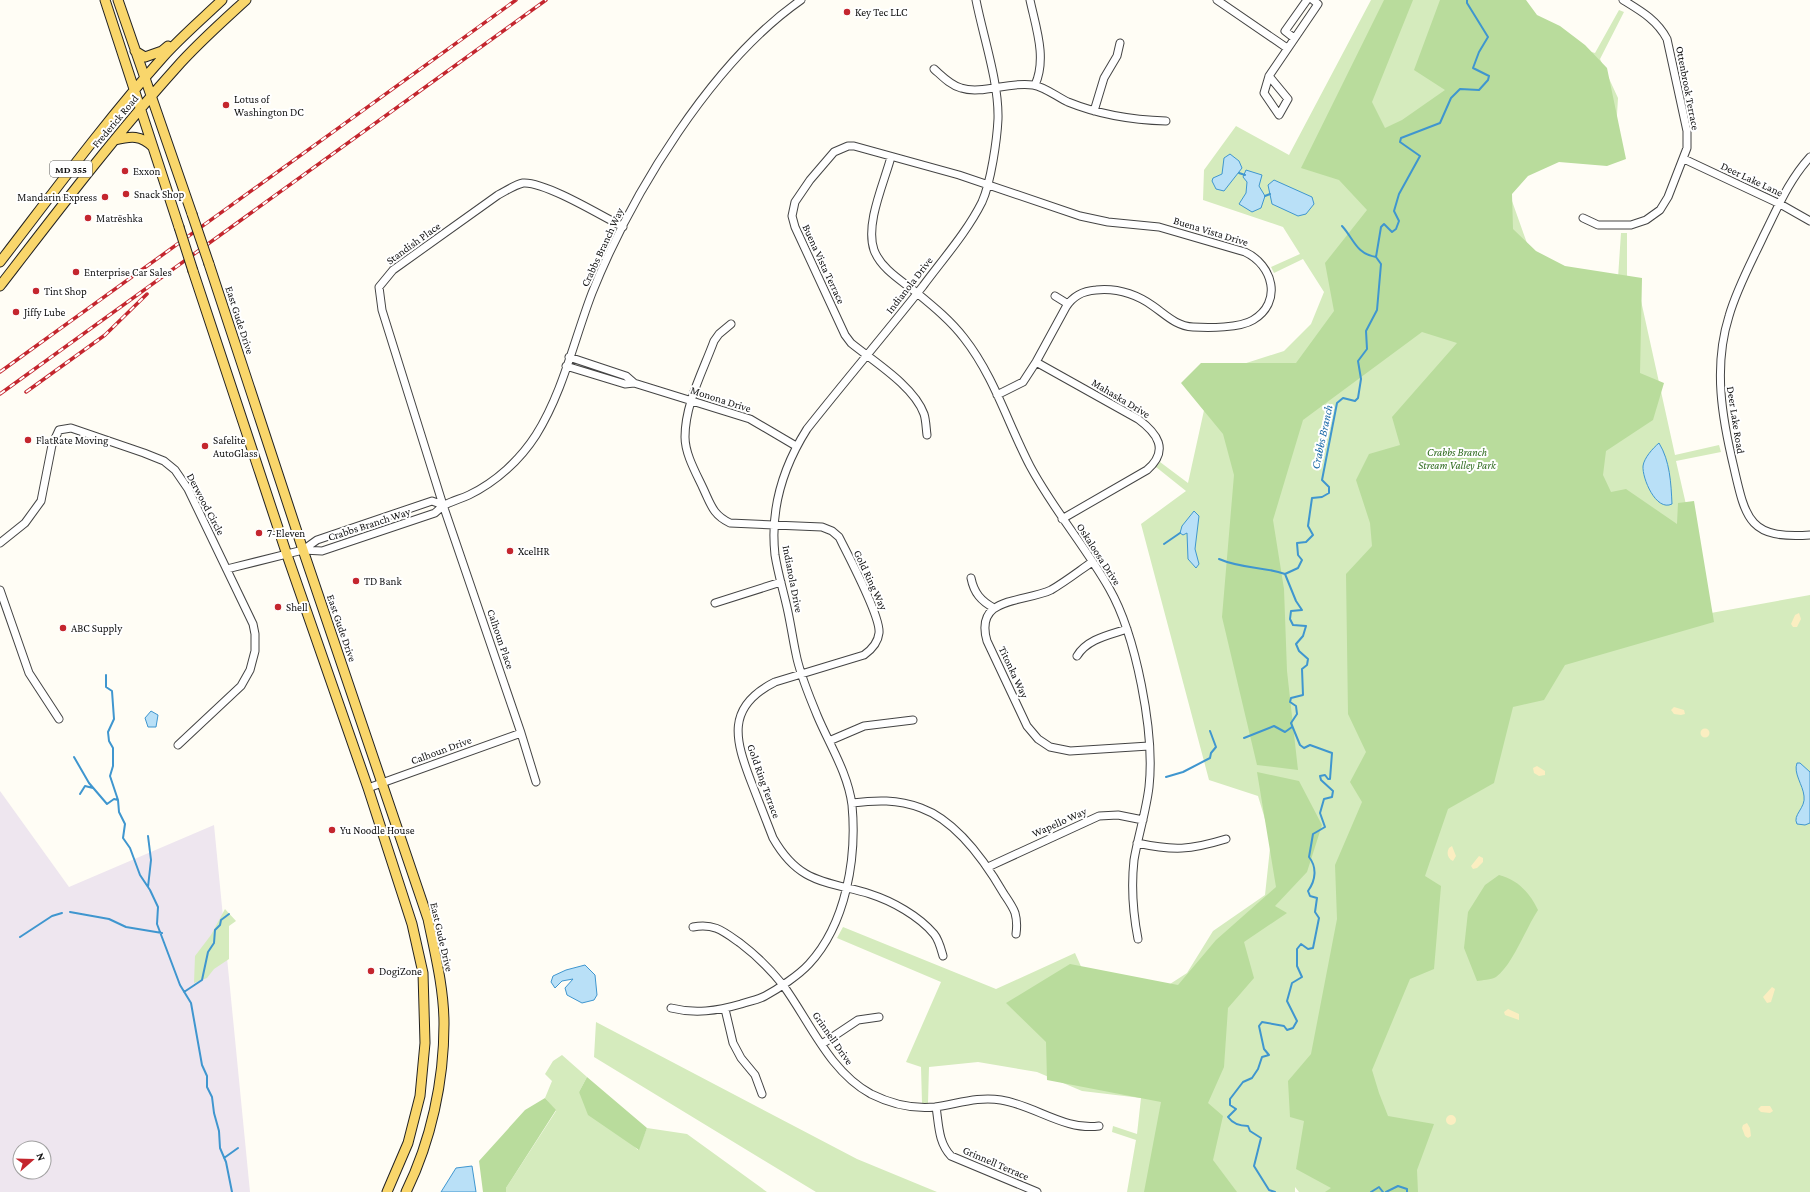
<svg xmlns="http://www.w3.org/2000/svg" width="1810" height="1192" font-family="'Crimson Pro',serif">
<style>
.industrial{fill:#eee6ef;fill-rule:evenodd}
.green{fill:#d5ebbd}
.forest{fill:#b9dc9c}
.sand{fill:#fbeec1}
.water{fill:#b9e0f7;stroke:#3f96cf}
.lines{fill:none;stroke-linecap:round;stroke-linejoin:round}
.stream{stroke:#3f96cf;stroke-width:2}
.minor-casing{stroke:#444;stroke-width:9}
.major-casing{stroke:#222;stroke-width:11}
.minor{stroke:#fff;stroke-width:7}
.major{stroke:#f9d66b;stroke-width:9}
.rail-casing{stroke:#c4262e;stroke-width:3.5}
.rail{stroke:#fff;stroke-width:2;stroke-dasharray:6;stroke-linecap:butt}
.major-bridge-casing{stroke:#222;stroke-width:11;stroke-linecap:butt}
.major-bridge{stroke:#f9d66b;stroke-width:9}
.poi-dot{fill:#c4262e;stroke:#fff;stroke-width:1.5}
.labels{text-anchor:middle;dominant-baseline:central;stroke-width:4;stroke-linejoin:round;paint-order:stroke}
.shield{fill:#fff;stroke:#585858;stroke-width:1}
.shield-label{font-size:10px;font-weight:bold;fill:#111}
.poi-label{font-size:11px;fill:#111;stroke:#fff;text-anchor:start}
.street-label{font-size:11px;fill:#111;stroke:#fff}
.park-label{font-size:11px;font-style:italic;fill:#2f6b1f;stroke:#fff}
.water-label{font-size:12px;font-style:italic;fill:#1768a6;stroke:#fff}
</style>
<rect width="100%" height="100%" fill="#fffdf5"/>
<!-- industrial -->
<path class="industrial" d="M0,791L69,887L214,825L250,1192H0ZM20,1148H44V1172H20Z"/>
<!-- green -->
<path class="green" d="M1371,0H1520L1540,37L1595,53L1619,10L1624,12L1600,59L1618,98L1615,149L1501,170L1539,277L1618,278L1621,233H1627V278H1636L1675,455L1719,445L1721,452L1676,461L1711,613L1810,595V1192H1299L1295,1187V1192H1127L1136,1140L1112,1132L1113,1126L1137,1134L1141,1098L1082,1091L1037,1072L978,1062L929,1067L928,1103H922L921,1067L906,1062L941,982L837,938L843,927L996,989L1075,953L1096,1000L1153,995L1187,973L1213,931L1265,895L1271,839L1258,796L1209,780L1141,524L1186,491L1156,467L1160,462L1188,483L1212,374L1284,351L1311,324L1324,292L1303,259L1274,273L1271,267L1300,254L1283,227L1203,200L1204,170L1236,126L1289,155Z
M225,909L236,921L229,926V959L214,969L207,978L194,983L195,956L211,935Z
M596,1022L857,1159L937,1192H816L594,1057Z
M562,1055L587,1077L579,1092L638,1150L647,1128L687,1134L767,1192H506V1188L556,1111L545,1098L552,1081L545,1074L553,1061Z"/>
<!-- forest -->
<path class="forest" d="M1384,0H1413L1372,102L1385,128L1402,120L1445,90L1414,70L1440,0H1526L1537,15L1560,26L1585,45L1607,68L1626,159L1607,166L1559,162L1528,176L1512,194L1513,229L1536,251L1565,266L1642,278L1640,373L1664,383L1653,420L1606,451L1603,475L1611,492L1626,489L1677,524L1678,503L1694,501L1714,622L1565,665L1544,700L1513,707L1494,783L1448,809L1425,876L1441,886L1434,969L1410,979L1372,1070L1379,1093L1388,1116L1434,1124L1417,1170L1418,1192H1325L1331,1188L1296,1169L1304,1121L1290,1117L1288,1081L1311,1054L1337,919L1335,865L1362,802L1350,782L1366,752L1348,714L1346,574L1372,546L1370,523L1356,480L1369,454L1400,445L1392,417L1457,343L1422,332L1303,420L1273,520L1284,589L1287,671L1298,770L1257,765L1222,617L1234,475L1223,434L1181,383L1201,363H1296L1334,311L1325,263L1367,210L1339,180L1301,168Z
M1257,772L1299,781L1322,825L1307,872L1275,906L1287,913L1244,942L1254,978L1228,1008L1224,1067L1208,1103L1223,1116L1213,1160L1237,1192H1144L1161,1102L1047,1080L1046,1042L1006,1003L1070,964L1178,985L1216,940L1276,887Z
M1499,875C1518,880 1529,892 1538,910C1526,928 1512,966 1496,977C1491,980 1482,980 1477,981L1464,948L1468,912L1485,885Z
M587,1077L647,1128L639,1150L588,1115L579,1092Z
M545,1098L556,1110L506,1188V1192H483L479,1161L525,1110Z"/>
<!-- sand -->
<path class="sand" d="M1799,613L1801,619L1797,627H1793L1791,624L1795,615Z
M1674,707L1684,710L1685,714L1681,715L1674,714L1671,710Z
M1700.5 733a4.5 4.5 0 1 1 9 0a4.5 4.5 0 1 1-9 0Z
M1537,766L1545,771V775L1539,776L1534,773L1533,768Z
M1452,846L1456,856L1453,861C1448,859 1446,853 1449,848Z
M1479,856L1483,858V862L1477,868L1473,869L1471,866Z
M1772,987L1775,989L1771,1002L1767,1003L1763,997Z
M1508,1009L1519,1014V1020L1505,1015L1504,1012Z
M1761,1106H1770L1773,1111L1770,1113L1761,1112L1758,1109Z
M1446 1120a5 5 0 1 1 10 0a5 5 0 1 1-10 0Z
M1747,1123L1750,1128L1751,1136L1748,1138L1745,1136L1742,1128L1743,1125Z"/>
<!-- water -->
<path class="water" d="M1230,154L1239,161L1242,168L1224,191L1216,189L1212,181L1213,178L1222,174L1224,158Z
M1246,170L1262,175L1259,186L1265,196L1261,208L1252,212L1239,204L1246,193L1247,182L1243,177Z
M1274,180L1312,197L1314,204L1306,214L1298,216L1272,204L1268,185Z
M1659,443C1670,461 1671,483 1672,504C1656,512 1642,478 1643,466C1644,458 1653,448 1659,443Z
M1194,511L1199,516L1195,549L1199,564L1196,568L1188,559L1187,533L1183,535L1180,533L1182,526Z
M151,711L158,715L156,727H148L145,718Z
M1797,763H1800L1810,772V823L1805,825L1797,824C1792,815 1806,808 1804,796C1803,785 1793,773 1797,763Z
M585,965L595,975L597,995L594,1000L582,1003L567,995L565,988L573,979L562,981L555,988L551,982L553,976L566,970Z
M472,1166L476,1192H441L456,1168Z"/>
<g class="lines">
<!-- stream -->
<path class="stream" d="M1239,173L1245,175
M1265,196L1270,194
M1342,226C1354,239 1356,254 1376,257
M1164,544L1180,533
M1219,559C1242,569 1262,566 1285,574
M106,675V687L112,691L114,719L108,732L109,741L113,748V766L110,776L118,800L119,812L125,824L123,838L130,848L140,875L150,890L158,907L157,924L180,985L191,1003L202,1065L207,1076V1087L212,1097L214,1113L219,1131L220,1148L226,1162L232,1192
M1244,738L1274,726L1285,732L1292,727
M74,757L89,783L107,804L114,799L118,800
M1166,777L1183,772L1210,758L1211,753L1216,747L1210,731
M80,794L85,786L93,788
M148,887L151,860L148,836
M70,912L109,919L126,927L162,933
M20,937L52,916L62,913
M184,992L202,980L208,952L214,943L215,930L220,925L221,920L229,914
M224,1158L238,1148
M1275,1192L1269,1190L1254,1166L1261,1138L1250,1131L1248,1126C1240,1126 1233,1124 1228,1117L1236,1109L1230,1105V1099L1243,1082L1252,1078L1258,1069L1262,1057L1269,1055L1264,1049L1259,1026L1262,1022L1284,1026L1287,1030L1293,1028L1297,1021L1287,1001L1292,983L1302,977L1297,966V949L1301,944L1308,949L1313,948L1319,918L1315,912L1317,898L1310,896L1308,891C1316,880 1317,867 1309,857L1313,834L1325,827L1320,813L1324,799L1332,797L1333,791L1321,780L1320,776L1325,775L1328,779H1330L1332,753L1310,745L1304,748L1300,745L1291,723L1297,714L1296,706L1290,702L1291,698L1303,695L1302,669L1307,665L1308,659L1299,651L1296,644L1303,636L1306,626L1293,625L1290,619L1291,611L1302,610L1296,601L1285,574L1298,568L1302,560L1298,555L1297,543L1306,542L1313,535L1308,526L1312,498L1322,497L1329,493V487L1322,480L1337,403L1343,398L1355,401L1358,398L1361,379L1358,361L1367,349L1366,331L1377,310L1381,264L1376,257L1381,227L1384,224L1392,232L1396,229L1399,221L1394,211L1399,194L1420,156L1400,142L1401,138L1440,123L1451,98L1460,89L1479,90L1488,80L1489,76L1473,68L1479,52L1488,37L1467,3V0
M1371,1192L1379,1187L1383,1192
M1386,1192L1398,1186L1407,1189V1192"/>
<!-- minor casing -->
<g class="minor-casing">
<path id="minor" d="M1030,0C1036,28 1047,58 1035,85
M1217,0L1287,48
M1294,38L1285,31L1307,0
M934,69C942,76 950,85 961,88C982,95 1009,81 1033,85C1045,87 1057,97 1068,102C1100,115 1132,120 1166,121
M1269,76L1288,99L1279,115L1264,93L1269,76L1318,4L1313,0
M1094,111L1104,78L1117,56L1120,43
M891,157C884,183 865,224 874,250C881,269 902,281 917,293C934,307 951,321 964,338C994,376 1008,424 1030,466C1053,509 1085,546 1109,588C1136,635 1155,733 1149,787C1146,812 1138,836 1134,860C1131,887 1133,913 1138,939
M1810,157C1789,180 1778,207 1764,235C1752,261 1737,288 1729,316C1713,367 1722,418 1734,468C1746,521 1750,539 1810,535
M1684,159L1780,204L1810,221
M1583,218L1598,225H1631L1646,220L1660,210L1668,197L1687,148V131L1667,39C1657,20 1641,11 1623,0
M1055,296L1068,304
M731,324L719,334L714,341C703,371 685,404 685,437C685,454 696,473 703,488C711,505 713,515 730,523L822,527L832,531L839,537C848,555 881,617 879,633C878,643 871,650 864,655L775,682C725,707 735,740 752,784C759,802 766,820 773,838C781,852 792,866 806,874C825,885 849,887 870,894C892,901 919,916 934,934C939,940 941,949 943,956
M569,357L626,376L634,383L750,419L796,446
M1036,362L1138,419C1157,433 1170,450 1147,470L1062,519
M566,366L625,384L634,383
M927,435C926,428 926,420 924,414C914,386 873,361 851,343L845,335L795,227L792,216L795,202L810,180L834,152L848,146H854L959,175L1080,216L1108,222L1159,227L1245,252C1273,265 1283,302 1253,320C1240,328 1209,328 1193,327C1176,326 1166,315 1153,306C1136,294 1116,288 1096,290C1082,291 1073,296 1066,307L1036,362L1023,382L997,395
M0,543L25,523L41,501L52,445L59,430L71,428L144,453L164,461L175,470L188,489L253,624L255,634V651L250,670L241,686L178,745
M303,550L322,551L435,513C445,502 456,501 469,495C496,482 520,460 536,435C563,392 574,340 592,293C632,193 712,62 801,0
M1092,562C1079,571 1065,582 1051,590C1023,603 974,596 987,641L1027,726L1038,739L1050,747L1070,751L1149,746
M227,569L303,550L317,540L432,501L443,505
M971,578C974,593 981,601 994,608
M0,590L29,673L59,719
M715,603L781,582
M1077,656C1087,639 1109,635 1127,629
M829,741L864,726L913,720
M536,782L521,733L443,505L382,310L379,287L393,270L498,195C506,191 514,185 523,183C544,181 602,216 623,227
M368,788L521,733
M852,803C876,800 897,799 921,808C957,821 986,863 1004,894C1008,900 1013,907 1015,913C1017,920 1017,927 1016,934
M1137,843C1174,851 1190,850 1226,839
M988,867L1099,816L1118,815L1143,820
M693,927C714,923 723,931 740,943C756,955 770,969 783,985C810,1022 829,1071 871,1094C891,1104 914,1109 935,1107C957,1104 978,1096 1001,1100C1034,1105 1065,1131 1099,1126
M671,1008C695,1014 717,1011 741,1004C749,1001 758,1000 765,996C778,989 799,975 809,964C846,924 857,858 852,805C848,773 829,744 817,715C809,695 800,675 796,654C793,640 791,626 788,612C784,593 778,574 775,555C770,510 783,467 807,429C845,381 885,334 923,286C943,259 967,232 982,202C991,182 997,140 998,119C999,82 983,36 976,0
M725,1009L733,1043L741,1058L755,1075L762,1094
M822,1044L858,1020L879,1017
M936,1107C939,1125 938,1142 951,1156L1037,1192"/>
</g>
<!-- major casing -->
<g class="major-casing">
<path id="major" d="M105,0L179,227
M118,0L192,214
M135,51L145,57L162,51L168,46
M115,140C131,136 141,135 153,147
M0,262C53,193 105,122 163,57C181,37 202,19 222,0
M209,264L303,550L428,919C435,953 444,989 444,1024C444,1081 431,1141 406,1192
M193,271L287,555L368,788L412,924L423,973L425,1043L420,1096L408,1143L387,1192
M0,286C57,212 114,137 176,68C197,44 222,22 246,0"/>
</g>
<!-- minor -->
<use href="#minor" class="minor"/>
<!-- major -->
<use href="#major" class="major"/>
<!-- rail casing -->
<g class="rail-casing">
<path id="rail" d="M0,372L516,0
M26,392L105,335L147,294
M0,394L546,0"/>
</g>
<!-- rail -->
<use href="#rail" class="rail"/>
<!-- major-bridge casing -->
<g class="major-bridge-casing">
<path id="major-bridge" d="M192,214L209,264
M179,227L193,271"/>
</g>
<!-- major-bridge -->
<use href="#major-bridge" class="major-bridge"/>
</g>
<!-- markers -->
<g class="poi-dot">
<circle cx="847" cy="12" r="4"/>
<circle cx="226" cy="105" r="4"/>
<circle cx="125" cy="171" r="4"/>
<circle cx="126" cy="194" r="4"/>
<circle cx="105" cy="197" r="4"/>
<circle cx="88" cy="218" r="4"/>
<circle cx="76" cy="272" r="4"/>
<circle cx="36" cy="291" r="4"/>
<circle cx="16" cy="312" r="4"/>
<circle cx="28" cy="440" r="4"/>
<circle cx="205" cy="446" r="4"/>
<circle cx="259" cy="533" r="4"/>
<circle cx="510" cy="551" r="4"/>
<circle cx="356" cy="581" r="4"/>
<circle cx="278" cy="607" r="4"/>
<circle cx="63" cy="628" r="4"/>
<circle cx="332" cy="830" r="4"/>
<circle cx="371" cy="971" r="4"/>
</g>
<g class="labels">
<!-- shield labels -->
<rect class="shield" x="50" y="161" width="42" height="16" rx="3"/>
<g class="shield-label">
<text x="71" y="169">MD 355</text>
</g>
<!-- poi labels -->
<g class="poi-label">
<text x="855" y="12">Key Tec LLC</text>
<text x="234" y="99">Lotus of<tspan x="234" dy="13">Washington DC</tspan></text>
<text x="133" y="171">Exxon</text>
<text x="134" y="194">Snack Shop</text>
<text x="97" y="197" text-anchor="end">Mandarin Express</text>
<text x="96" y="218">Matrëshka</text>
<text x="84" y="272">Enterprise Car Sales</text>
<text x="44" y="291">Tint Shop</text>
<text x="24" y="312">Jiffy Lube</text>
<text x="36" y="440">FlatRate Moving</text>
<text x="213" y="440">Safelite<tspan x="213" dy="13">AutoGlass</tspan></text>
<text x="267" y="533">7-Eleven</text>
<text x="518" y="551">XcelHR</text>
<text x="364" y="581">TD Bank</text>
<text x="286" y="607">Shell</text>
<text x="71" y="628">ABC Supply</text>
<text x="340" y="830">Yu Noodle House</text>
<text x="379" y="971">DogiZone</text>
</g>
<!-- street labels -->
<g class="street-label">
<text transform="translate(1688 88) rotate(79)">Ottenbrook Terrace</text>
<text transform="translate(115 121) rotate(-50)">Frederick Road</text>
<text transform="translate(1752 179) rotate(25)">Deer Lake Lane</text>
<text transform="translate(1211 231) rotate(17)">Buena Vista Drive</text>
<text transform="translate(413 243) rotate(-36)">Standish Place</text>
<text transform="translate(602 247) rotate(-65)">Crabbs Branch Way</text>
<text transform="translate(824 264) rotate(65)">Buena Vista Terrace</text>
<text transform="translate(909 285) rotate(-52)">Indianola Drive</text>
<text transform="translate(240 320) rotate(72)">East Gude Drive</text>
<text transform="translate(1121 398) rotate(31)">Mahaska Drive</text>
<text transform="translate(721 399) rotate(18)">Monona Drive</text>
<text transform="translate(1736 420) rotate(81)">Deer Lake Road</text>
<text transform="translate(206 504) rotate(62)">Derwood Circle</text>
<text transform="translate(369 524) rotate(-18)">Crabbs Branch Way</text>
<text transform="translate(1099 554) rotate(57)">Oskaloosa Drive</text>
<text transform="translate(793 579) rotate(79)">Indianola Drive</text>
<text transform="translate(871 580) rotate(65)">Gold Ring Way</text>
<text transform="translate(342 628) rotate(71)">East Gude Drive</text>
<text transform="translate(501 639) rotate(71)">Calhoun Place</text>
<text transform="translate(1014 672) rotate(65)">Titonka Way</text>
<text transform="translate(441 750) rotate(-20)">Calhoun Drive</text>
<text transform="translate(764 781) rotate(70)">Gold Ring Terrace</text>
<text transform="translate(1059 822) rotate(-24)">Wapello Way</text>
<text transform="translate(442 937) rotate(77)">East Gude Drive</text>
<text transform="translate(833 1038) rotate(55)">Grinnell Drive</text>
<text transform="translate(996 1163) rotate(23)">Grinnell Terrace</text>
</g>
<!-- park labels -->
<g class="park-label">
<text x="1457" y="452">Crabbs Branch<tspan x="1457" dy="13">Stream Valley Park</tspan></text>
</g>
<!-- water labels -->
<g class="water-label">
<text transform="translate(1322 437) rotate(-78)">Crabbs Branch</text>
</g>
</g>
<!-- north arrow -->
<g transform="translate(32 1160) rotate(70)"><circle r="19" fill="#ffffff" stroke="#a0a0a0"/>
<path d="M0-3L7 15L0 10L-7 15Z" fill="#c4262e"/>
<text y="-6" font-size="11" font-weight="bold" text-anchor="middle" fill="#111111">N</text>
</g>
</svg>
